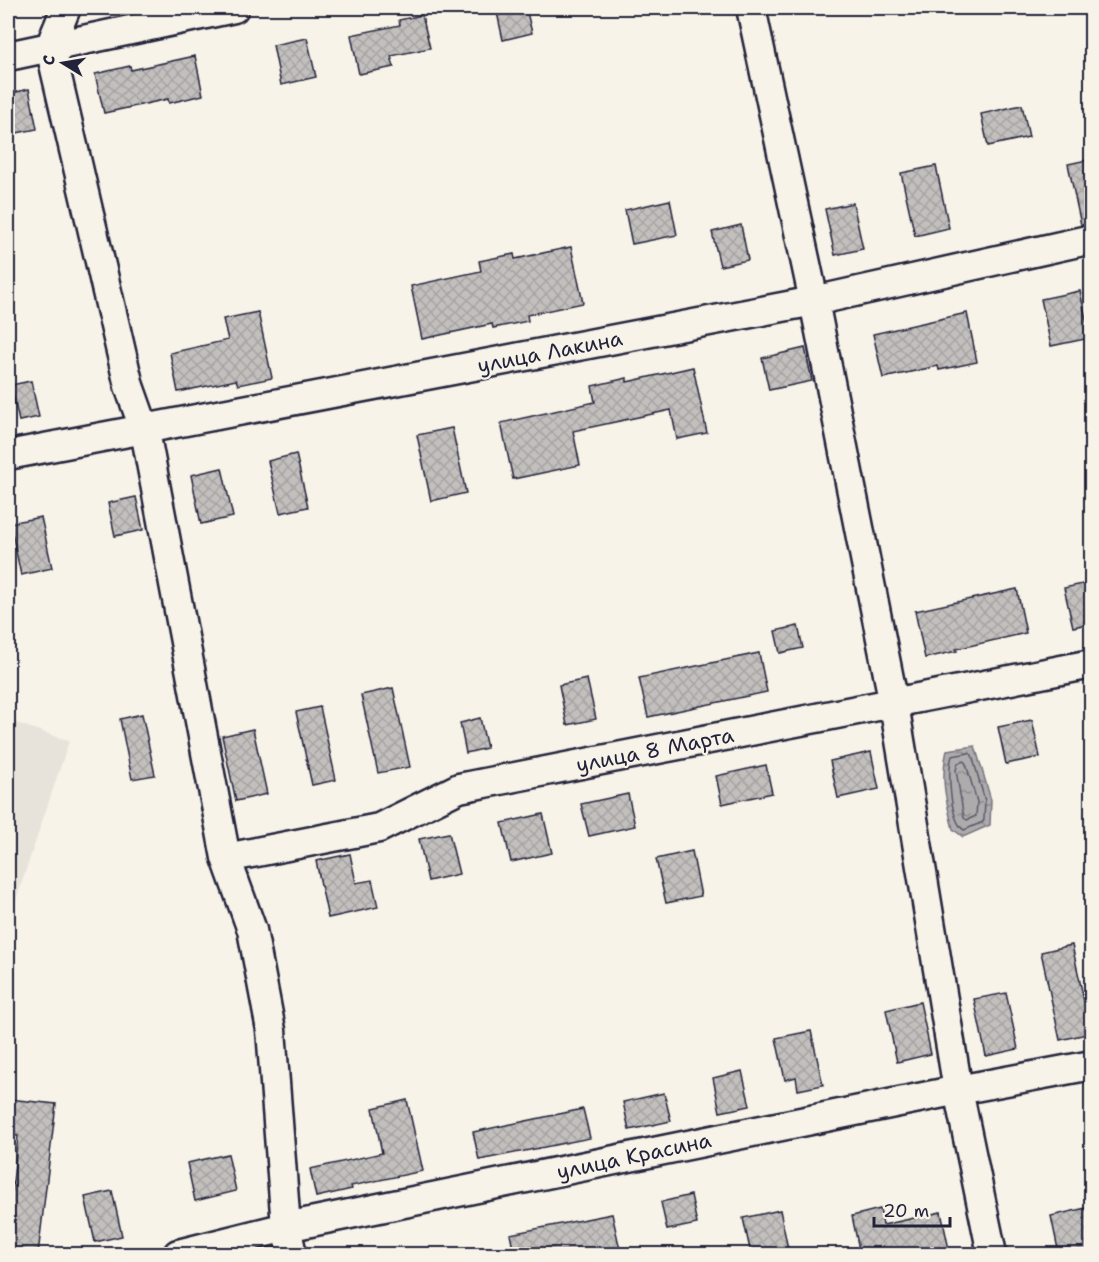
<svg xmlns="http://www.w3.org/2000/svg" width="1099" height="1262" font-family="'Shantell Sans',sans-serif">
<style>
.built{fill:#e7e3db}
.water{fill:url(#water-ripples);stroke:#76747f;stroke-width:1.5}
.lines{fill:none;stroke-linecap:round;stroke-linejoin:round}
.shore{stroke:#5a5969;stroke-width:1.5}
.building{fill:url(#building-cross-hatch);stroke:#22223b;stroke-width:1.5}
.minor-casing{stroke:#22223b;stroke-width:33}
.minor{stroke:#f7f3e8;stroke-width:28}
.labels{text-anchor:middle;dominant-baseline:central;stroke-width:4.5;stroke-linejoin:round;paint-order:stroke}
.street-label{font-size:21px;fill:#22223b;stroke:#f7f3e8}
</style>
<defs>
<pattern id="water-ripples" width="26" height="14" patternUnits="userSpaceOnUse" patternTransform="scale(1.5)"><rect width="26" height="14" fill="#aeabad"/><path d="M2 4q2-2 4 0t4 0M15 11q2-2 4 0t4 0" fill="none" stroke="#8d8b8e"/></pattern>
<pattern id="building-cross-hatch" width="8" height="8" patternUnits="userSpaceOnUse" patternTransform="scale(1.5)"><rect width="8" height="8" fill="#c2bfbd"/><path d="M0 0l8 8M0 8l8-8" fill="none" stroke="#a6a4a3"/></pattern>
</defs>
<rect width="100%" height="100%" fill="#f7f3e8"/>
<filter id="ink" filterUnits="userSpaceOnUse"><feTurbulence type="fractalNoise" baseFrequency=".0167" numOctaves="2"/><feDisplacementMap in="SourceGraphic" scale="12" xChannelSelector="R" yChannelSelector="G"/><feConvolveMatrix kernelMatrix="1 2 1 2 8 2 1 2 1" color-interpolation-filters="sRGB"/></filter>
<g filter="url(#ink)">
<!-- built -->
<path class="built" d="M8,720L69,741L8,924Z"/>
<!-- water -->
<path class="water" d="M975,746L991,800L990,825L963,837L953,829C946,800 940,779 947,750Z"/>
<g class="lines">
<!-- shore -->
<path class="shore" d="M969,753L972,755L985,801L984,819L983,822L964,830C950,821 947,770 952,756Z
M964,761L966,764L977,802L976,816L967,820L964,818L956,770L958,763Z"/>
</g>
<!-- building -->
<path class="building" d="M496,8H526L532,33L503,40Z
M422,15L430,48L391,56L394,67L359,74L351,35L400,25L399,20Z
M307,38L316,77L281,85L273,45Z
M195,56L203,95L169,103L168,99L104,113L95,74L130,66L131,70Z
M29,89L37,129L11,134L8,116V94Z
M1022,105L1029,137L988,146L981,114Z
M1092,159V223L1081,225L1068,164Z
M936,166L949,228L915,236L901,173Z
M670,200L677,235L632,244L625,210Z
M853,203L863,249L835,255L825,209Z
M741,225L748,260L720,266L712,232Z
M571,247L583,303L527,315L528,321L493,328L492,324L422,339L411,286L481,271L479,261L514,254L515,259Z
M1080,291L1090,338L1051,346L1041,299Z
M258,312L272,378L238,385L236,380L178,392L170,353L228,340L223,319Z
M967,313L977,362L939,370L938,366L883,378L873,334Z
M805,348L812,381L769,390L762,358Z
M693,367L707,433L677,439L671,410L573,431L580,465L513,479L501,423L595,402L592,386L627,378V382Z
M31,381L39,417L19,421L11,385Z
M452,428L466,493L431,501L417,435Z
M296,454L308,507L280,513L268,461Z
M222,468L233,517L201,524L191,475Z
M136,497L143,530L115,536L108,503Z
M41,517L52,568L21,575L10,523Z
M1092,582V623L1073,627L1064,588Z
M1017,589L1026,633L956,649L957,651L925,658L915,611Z
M798,626L803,648L780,653L775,631Z
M759,653L767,692L648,717L639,678Z
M587,679L596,719L567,725L559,685Z
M393,688L410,767L378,773L361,695Z
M320,707L336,780L312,785L296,712Z
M142,714L155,775L132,779L120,719Z
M480,718L487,748L466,753L460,723Z
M1032,720L1040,757L1006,764L998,727Z
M253,729L267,794L236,801L222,736Z
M871,752L879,789L838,798L830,761Z
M766,765L772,793L722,804L716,776Z
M628,794L635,826L589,836L581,804Z
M543,814L552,853L511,862L502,823Z
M449,833L459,874L428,881L419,839Z
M692,851L701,896L666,903L656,859Z
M350,854L356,883L372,880L378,907L328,918L316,861Z
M1072,945L1091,1033L1060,1040L1041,952Z
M1006,993L1018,1049L986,1056L974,999Z
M920,1002L931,1054L897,1062L886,1010Z
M811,1031L823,1085L798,1090L796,1077L785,1080L776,1038Z
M742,1071L750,1106L720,1112L713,1078Z
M664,1093L671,1121L629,1130L623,1102Z
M8,1099L56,1104L38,1254L8,1253V1227L18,1136L8,1135Z
M407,1100L423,1171L351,1186L352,1189L316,1197L310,1169L382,1153L373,1108Z
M583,1109L590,1138L479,1160L473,1132Z
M228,1154L236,1191L195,1201L187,1163Z
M112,1191L122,1236L95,1242L85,1197Z
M691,1195L697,1224L667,1230L661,1202Z
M1086,1208L1092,1234V1254H1059L1051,1216Z
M880,1209L883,1225L941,1212L950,1254H860L852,1216Z
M780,1210L789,1254H751L743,1218Z
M612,1214L621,1254H514L510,1234Z"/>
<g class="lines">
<!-- minor casing -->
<g class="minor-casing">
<path id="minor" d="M66,8L50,47L129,386L145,431L226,858L252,930L271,1030L286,1227L292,1254
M751,8L814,301L894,704L958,1090L992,1254
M8,56L234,8
M8,455L814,301L1092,239
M226,858L379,828L459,788L1092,664
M178,1254L286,1227L958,1090L1092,1065"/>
</g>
<!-- minor -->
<use href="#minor" class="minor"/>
</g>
</g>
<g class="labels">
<!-- street labels -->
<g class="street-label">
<text transform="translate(550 352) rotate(-11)">улица Лакина</text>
<text transform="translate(655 750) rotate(-11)">улица 8 Марта</text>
<text transform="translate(634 1156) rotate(-12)">улица Красина</text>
</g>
</g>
<!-- margin -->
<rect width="1099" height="1262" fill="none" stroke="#f7f3e8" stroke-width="30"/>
<rect x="15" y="15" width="1069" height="1232" fill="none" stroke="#22223b" stroke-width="2" filter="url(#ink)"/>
<!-- north arrow -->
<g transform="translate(63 63) rotate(281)" stroke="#f7f3e8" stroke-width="4.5" paint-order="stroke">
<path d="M0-4.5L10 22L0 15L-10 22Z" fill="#22223b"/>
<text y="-9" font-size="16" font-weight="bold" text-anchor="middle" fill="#22223b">С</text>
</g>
<!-- scale -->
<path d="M874 1217v9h76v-9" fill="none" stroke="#22223b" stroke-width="3"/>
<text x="883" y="1217" font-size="18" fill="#22223b" stroke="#f7f3e8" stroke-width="4.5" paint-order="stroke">20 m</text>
</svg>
